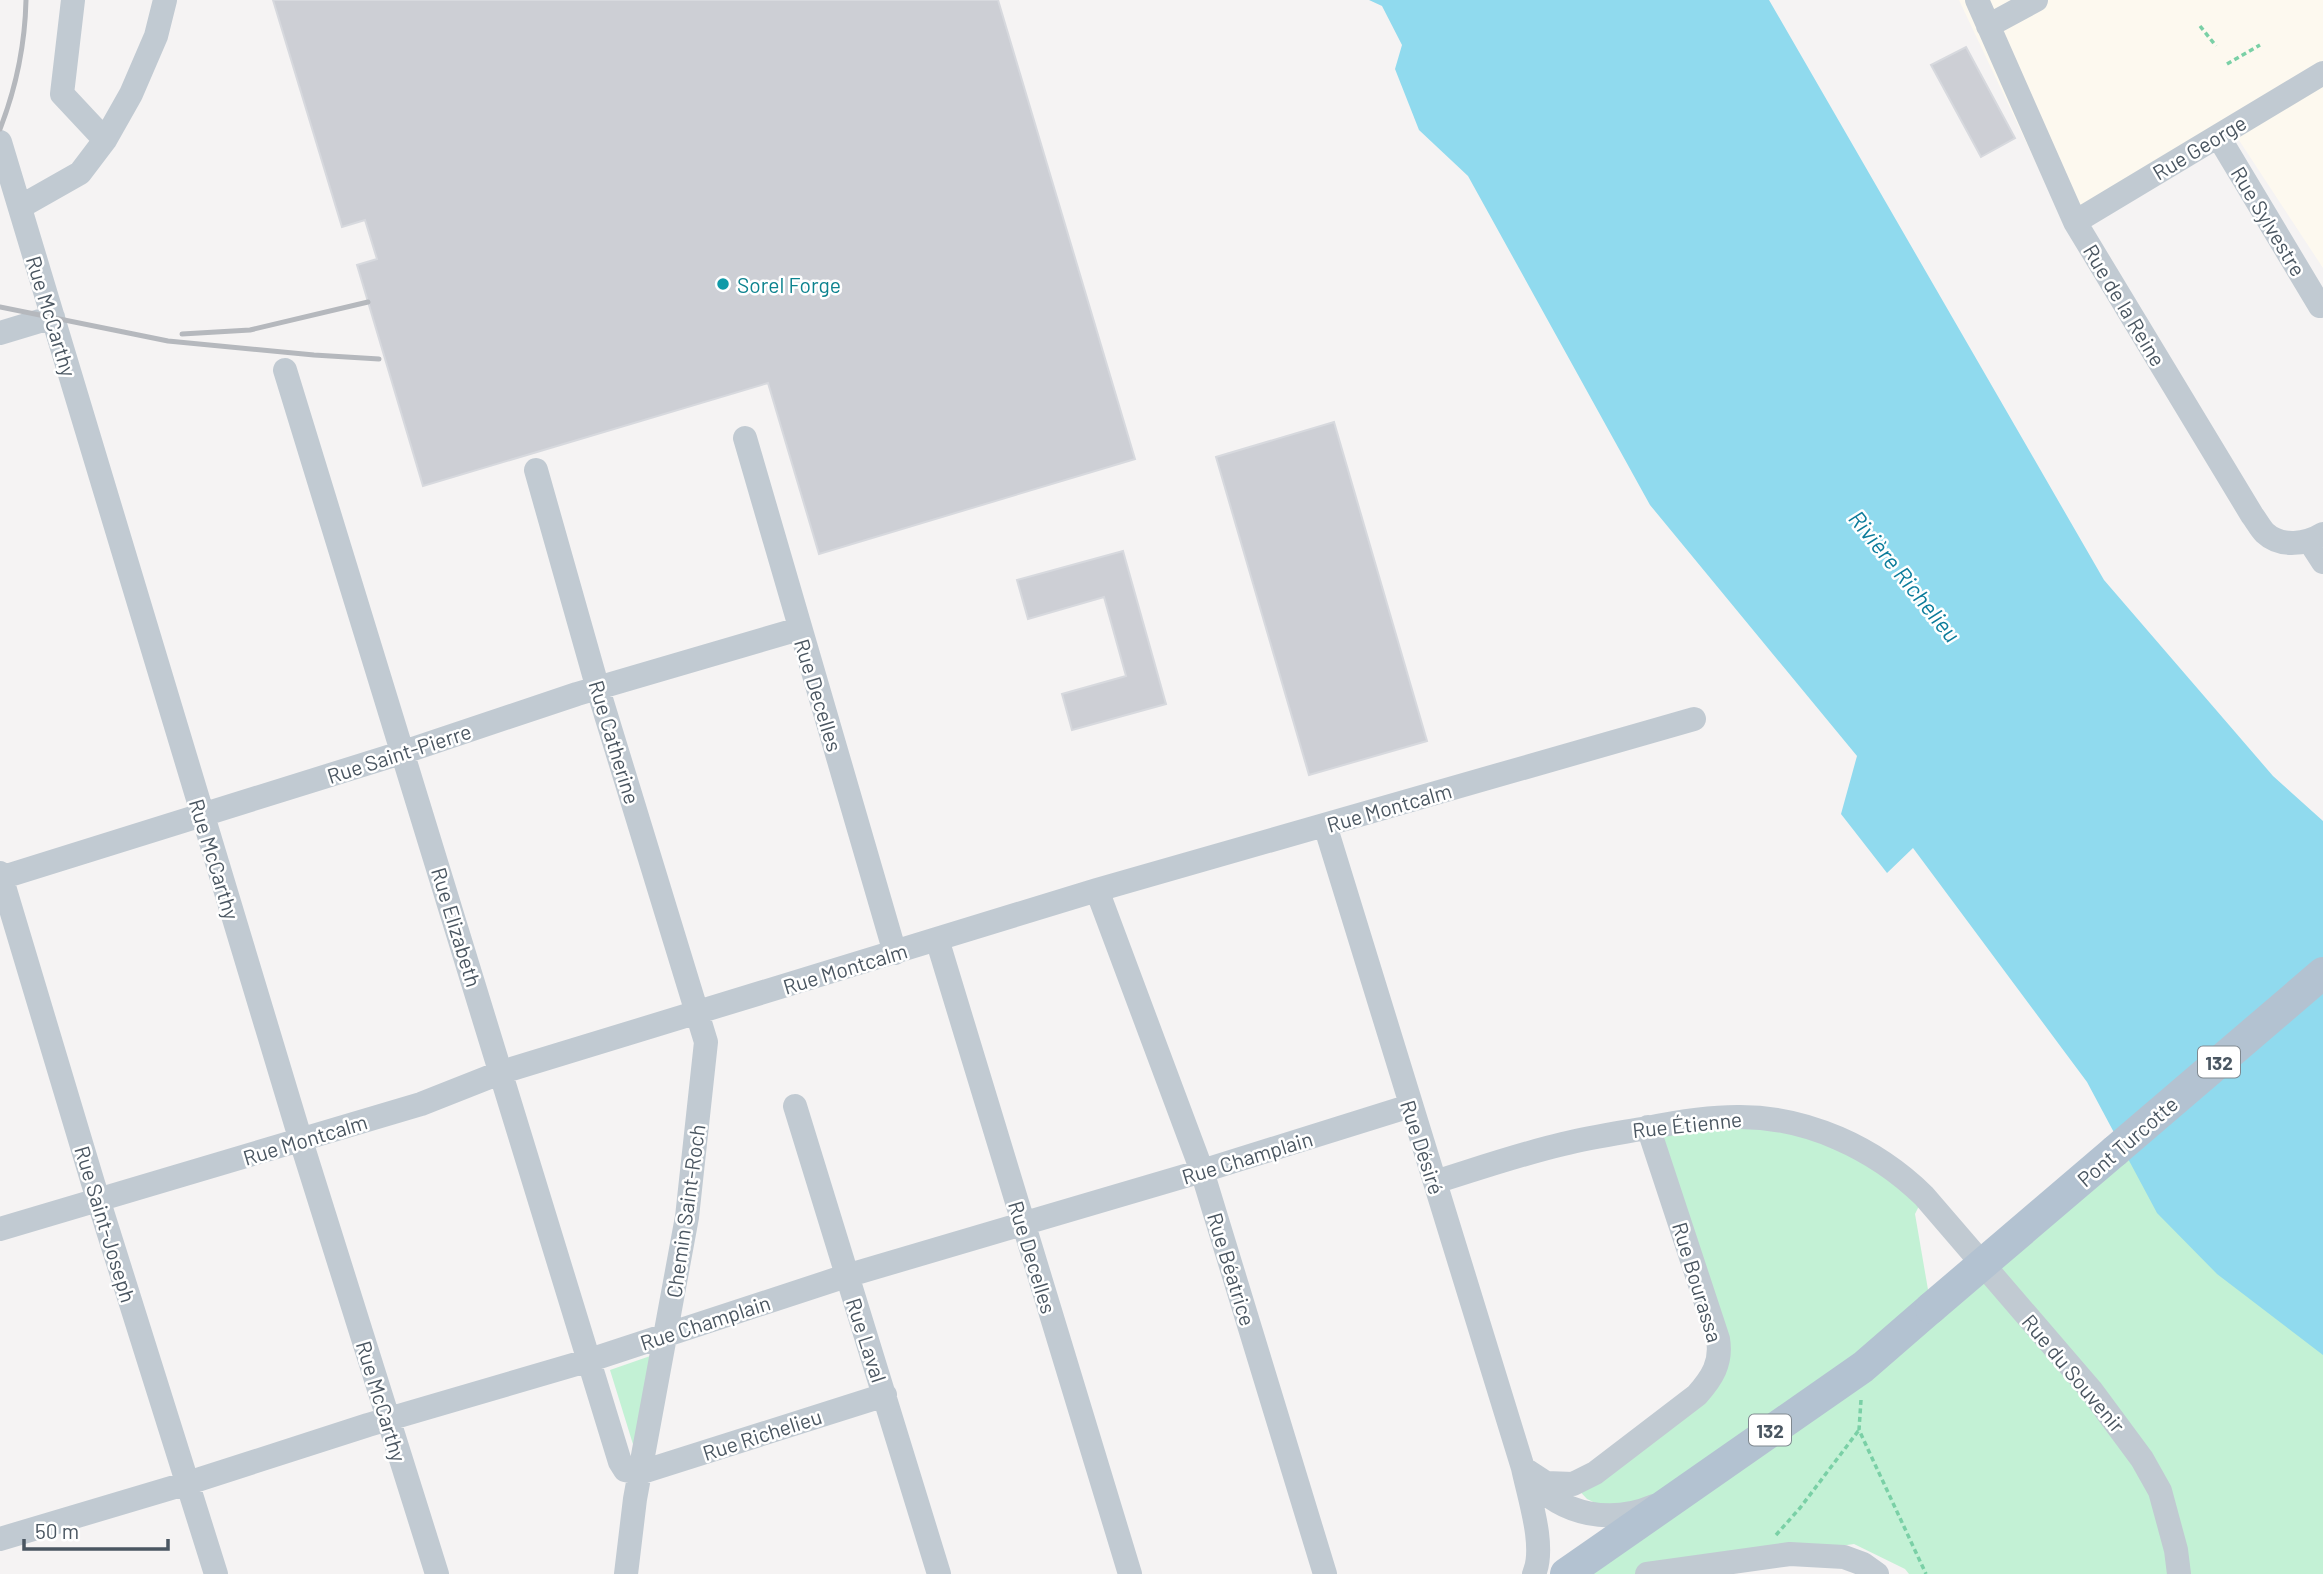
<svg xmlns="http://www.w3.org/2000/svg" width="2323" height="1574" font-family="Barlow,sans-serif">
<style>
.commercial{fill:#fdf9ef}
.green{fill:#c3f1d5}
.water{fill:#90daee}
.building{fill:#cdcfd5;stroke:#d7d9de;stroke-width:2}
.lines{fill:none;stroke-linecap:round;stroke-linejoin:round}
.path{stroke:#7ad0a6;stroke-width:3.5;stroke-dasharray:5 3.5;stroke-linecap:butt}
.minor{stroke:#c1cad2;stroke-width:24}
.major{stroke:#b3c2d1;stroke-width:32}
.rail{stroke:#b5b8bd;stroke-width:5}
.major-bridge{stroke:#b3c2d1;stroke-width:32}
.culture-dot{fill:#0f9aa8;stroke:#fff;stroke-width:2.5}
.labels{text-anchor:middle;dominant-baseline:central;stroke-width:5;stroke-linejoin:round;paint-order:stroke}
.shield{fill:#fff;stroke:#808990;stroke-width:2}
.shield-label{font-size:19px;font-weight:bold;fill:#4a5661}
.street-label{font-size:21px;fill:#4a5661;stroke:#fff}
.culture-label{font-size:21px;fill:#0d838f;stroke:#fff;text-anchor:start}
.water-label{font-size:23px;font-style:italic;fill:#0c7c9b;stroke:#fff}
</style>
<rect width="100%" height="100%" fill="#f5f3f3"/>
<!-- commercial -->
<path class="commercial" d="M1959,0H2323V268L2229,125L2083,213L2053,199Z"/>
<!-- green -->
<path class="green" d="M1798,1125L1924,1196L1915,1214L1931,1307L2145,1142L2323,1331V1574H1909L1905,1569L1854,1544L1647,1574H1566L1673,1498L1606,1508L1587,1499L1573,1484L1717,1366L1648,1127Z
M656,1354L636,1454L610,1370Z"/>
<!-- water -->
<path class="water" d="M1369,0H1769L2104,580L2273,776L2323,821V1355L2217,1274L2157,1213L2087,1082L1913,848L1887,873L1841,814L1857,756L1650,505L1468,176L1419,130L1395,69L1402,45L1382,6Z"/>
<!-- building -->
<path class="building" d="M273,0H998L1135,459L819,554L768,383L423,486L357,265L377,259L365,220L342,227Z
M1966,47L2015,138L1981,157L1931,65Z
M1334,422L1427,741L1309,775L1216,457Z
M1123,551L1166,704L1072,730L1062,694L1126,676L1104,597L1028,619L1017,580Z"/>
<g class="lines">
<!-- path -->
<path class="path" d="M2200,26L2216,46
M2227,64L2260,45
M1861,1400L1859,1430L1926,1574
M1776,1535L1800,1508L1859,1430"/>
<!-- minor -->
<path class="minor" d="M73,0L62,94L105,140
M1977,0L2075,222L2252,515C2256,520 2260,528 2265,533C2281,548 2307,544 2323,534
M1988,26L2036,0
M2218,136L2320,306
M0,142L301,1141L437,1574
M20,207L80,173L105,140L131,94L156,36L165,0
M2075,222L2323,73
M0,333L53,317
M285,370L620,1462L625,1470L639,1473L885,1395
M745,438L895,953
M536,470L598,689L706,1042L687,1217L635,1499L626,1574
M2310,542L2323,562
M1325,825L1523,1468C1529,1497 1546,1547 1534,1574
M0,873L93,1183L216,1574
M0,878L404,752L577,694L799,629
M1097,890L1202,1171L1325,1574
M937,939L1130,1574
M795,1106L939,1574
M1435,1182C1477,1169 1520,1154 1563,1144C1591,1137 1619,1133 1647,1128C1677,1122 1706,1117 1737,1117C1806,1116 1875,1148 1924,1196L2091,1390L2142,1459L2160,1491L2176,1550L2179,1574
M0,1229L421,1104L502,1072L1097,890L1694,719
M1523,1468L1546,1483L1573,1484L1595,1473L1697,1395C1712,1378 1722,1363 1718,1339L1648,1127
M1532,1480C1562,1516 1612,1524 1654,1506
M0,1539L188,1483L368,1425L590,1360L846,1276L1202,1171L1410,1106
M1647,1574L1790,1554L1844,1557L1863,1564L1877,1574"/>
<!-- major -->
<path class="major" d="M2115,1151L2323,973
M1566,1574L1863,1367L1931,1308"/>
<!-- rail -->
<path class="rail" d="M0,129C16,88 25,45 26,0
M0,307L168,341L314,355L379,359
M182,334L250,330L368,302"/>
<!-- major-bridge -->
<path class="major-bridge" d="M1931,1308L2115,1151"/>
</g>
<!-- markers -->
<circle class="culture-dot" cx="723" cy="284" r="7"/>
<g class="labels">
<!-- shield labels -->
<g class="shield">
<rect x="2198" y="1046.5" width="42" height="31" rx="5"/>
<rect x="1749" y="1414.5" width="42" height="31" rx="5"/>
</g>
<g class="shield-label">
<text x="2219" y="1062">132</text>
<text x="1770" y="1430">132</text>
</g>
<!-- street labels -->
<g class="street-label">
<text transform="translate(2199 147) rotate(-31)">Rue George</text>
<text transform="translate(2269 221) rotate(59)">Rue Sylvestre</text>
<text transform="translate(2125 305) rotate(59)">Rue de la Reine</text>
<text transform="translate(52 316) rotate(73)">Rue McCarthy</text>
<text transform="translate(819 695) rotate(73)">Rue Decelles</text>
<text transform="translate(615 742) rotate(73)">Rue Catherine</text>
<text transform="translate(399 753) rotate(-18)">Rue Saint-Pierre</text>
<text transform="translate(1389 807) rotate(-16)">Rue Montcalm</text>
<text transform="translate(215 859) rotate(73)">Rue McCarthy</text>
<text transform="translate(457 927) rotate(73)">Rue Elizabeth</text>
<text transform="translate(845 968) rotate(-17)">Rue Montcalm</text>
<text transform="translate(1687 1124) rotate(-6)">Rue Étienne</text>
<text transform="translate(305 1139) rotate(-17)">Rue Montcalm</text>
<text transform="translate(2127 1141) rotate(-41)">Pont Turcotte</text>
<text transform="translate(1423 1147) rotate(72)">Rue Désiré</text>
<text transform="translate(1247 1157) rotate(-17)">Rue Champlain</text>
<text transform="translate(685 1211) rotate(-82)">Chemin Saint-Roch</text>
<text transform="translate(106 1224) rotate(73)">Rue Saint-Joseph</text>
<text transform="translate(1033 1257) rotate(73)">Rue Decelles</text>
<text transform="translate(1232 1269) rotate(73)">Rue Béatrice</text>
<text transform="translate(1698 1282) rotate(73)">Rue Bourassa</text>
<text transform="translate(705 1322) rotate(-18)">Rue Champlain</text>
<text transform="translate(867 1340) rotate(72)">Rue Laval</text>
<text transform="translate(2074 1373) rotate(50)">Rue du Souvenir</text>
<text transform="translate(382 1401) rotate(73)">Rue McCarthy</text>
<text transform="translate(762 1434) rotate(-18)">Rue Richelieu</text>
</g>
<!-- culture labels -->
<g class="culture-label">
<text x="737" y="284">Sorel Forge</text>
</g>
<!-- water labels -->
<g class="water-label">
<text transform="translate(1905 576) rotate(51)">Rivière Richelieu</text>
</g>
</g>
<!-- scale -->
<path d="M24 1539v10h144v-10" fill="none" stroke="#4a5661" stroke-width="3.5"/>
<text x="35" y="1539" font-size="21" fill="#4a5661" stroke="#ffffff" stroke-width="5" paint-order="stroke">50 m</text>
</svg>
